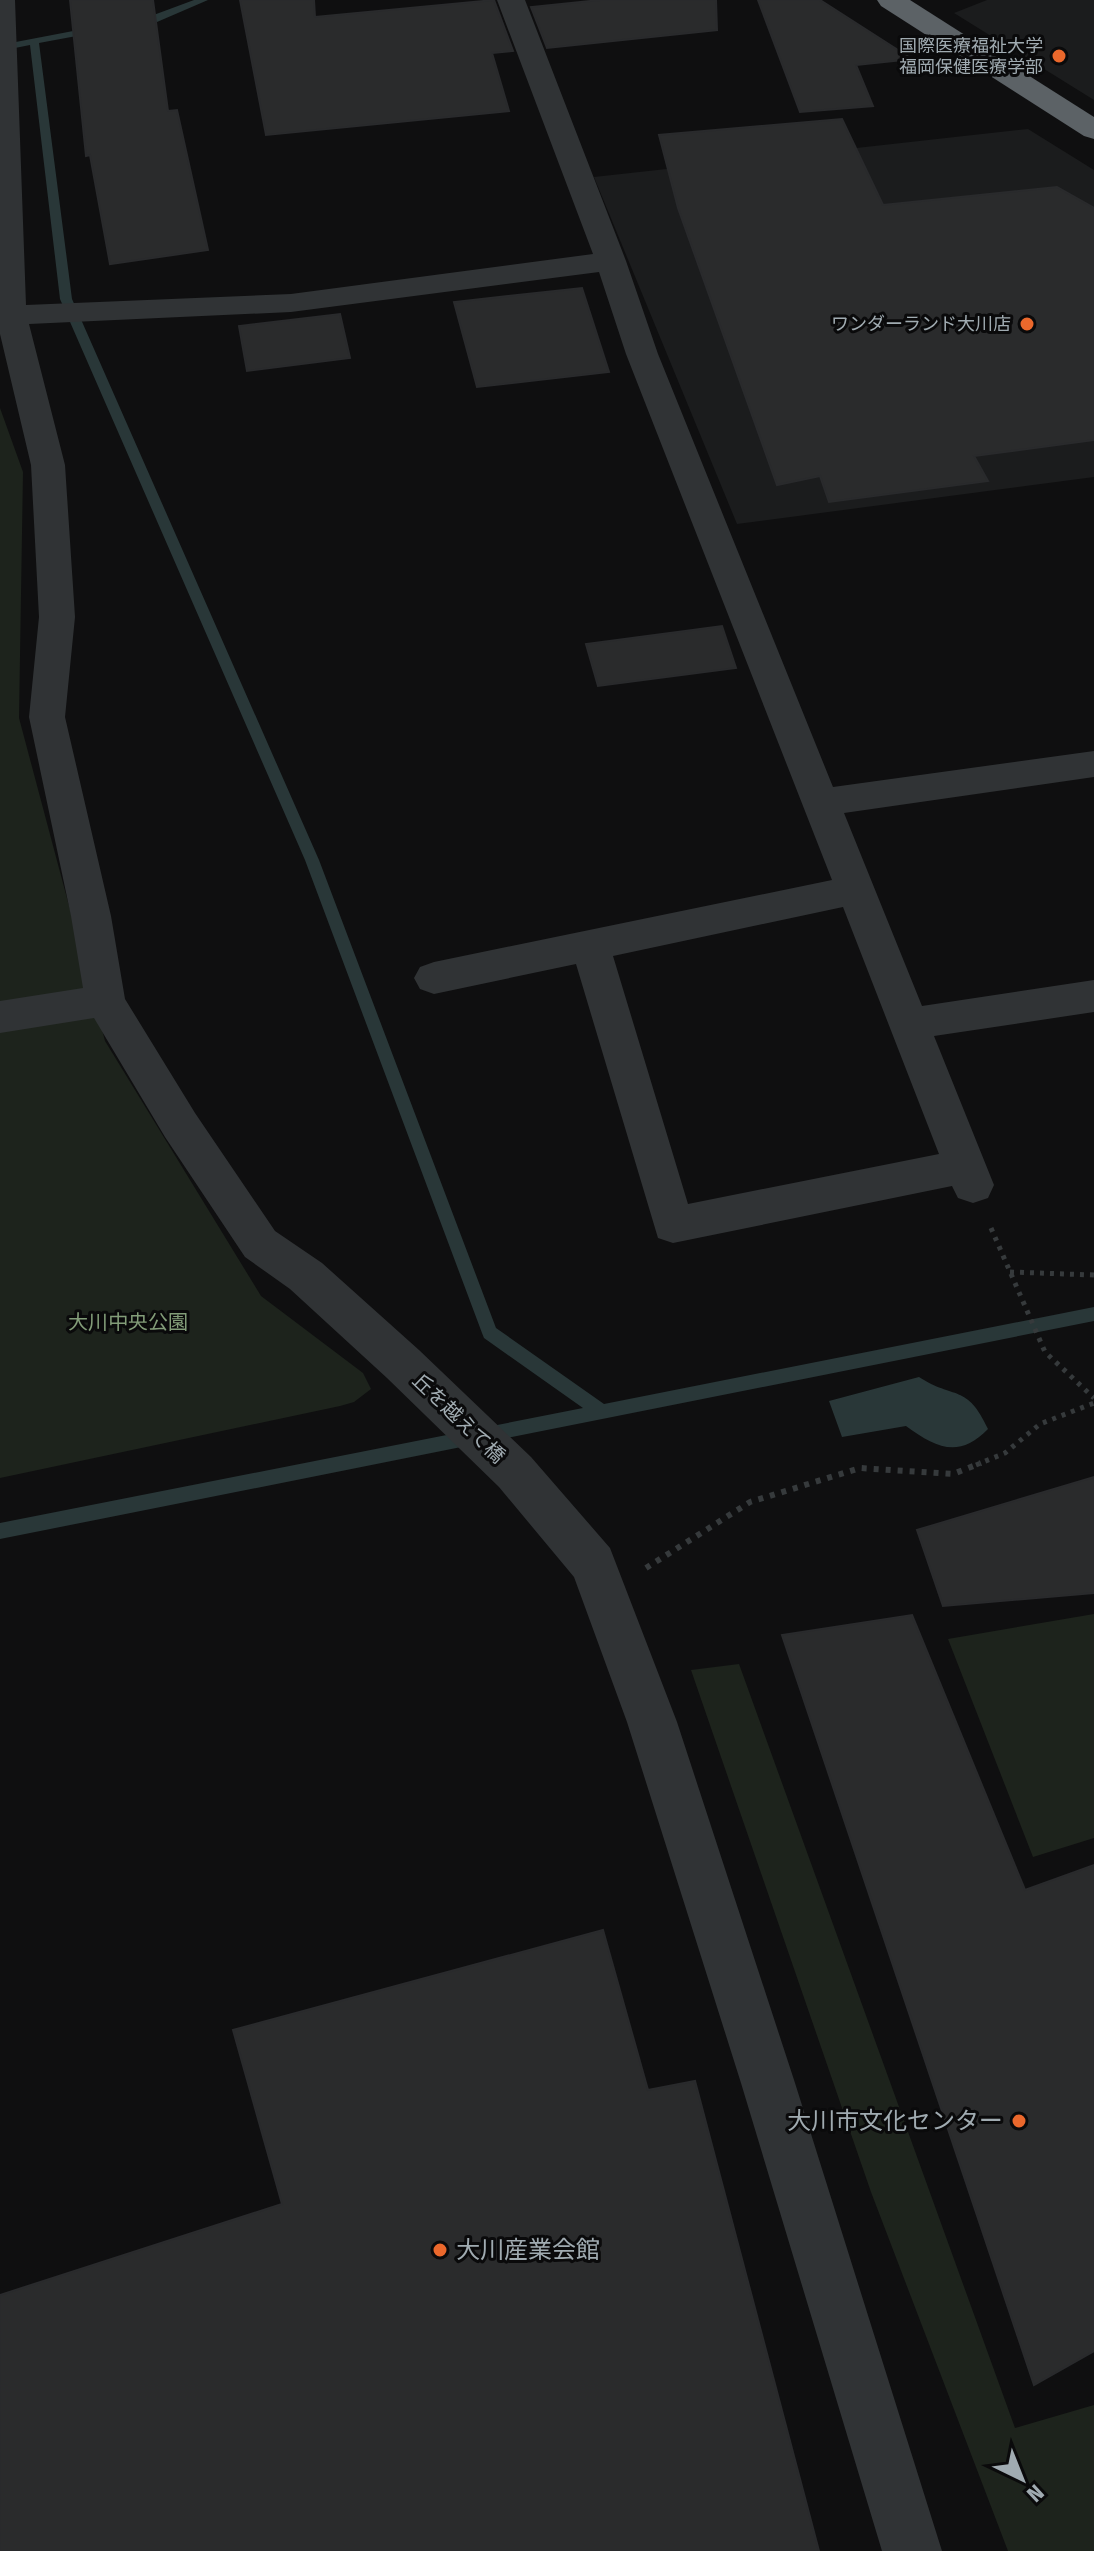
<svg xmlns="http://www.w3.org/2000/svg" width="1094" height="2551" font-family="'Fira Sans Condensed','Noto Sans JP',sans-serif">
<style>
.built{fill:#1b1c1d}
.green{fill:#1d231c}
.water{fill:#293738}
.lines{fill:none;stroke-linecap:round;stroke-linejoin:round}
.stream{fill:#293738;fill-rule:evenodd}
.building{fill:#2a2b2c;stroke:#292a2c;stroke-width:2}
.path-far1{stroke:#363a3c;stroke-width:5;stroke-dasharray:4 6;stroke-linecap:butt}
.path{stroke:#363a3c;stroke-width:6;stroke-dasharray:5 7;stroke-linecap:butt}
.minor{fill:#303335;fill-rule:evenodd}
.highway{fill:#5c6266;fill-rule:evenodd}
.poi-dot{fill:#eb682c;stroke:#0a0a0b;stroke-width:3}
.labels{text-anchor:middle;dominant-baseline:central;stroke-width:6;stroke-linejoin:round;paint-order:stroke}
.far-poi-label{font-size:18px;fill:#a0abb1;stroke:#0a0a0b;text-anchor:end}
.park-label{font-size:20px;fill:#829c78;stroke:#0a0a0b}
.street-label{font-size:20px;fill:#a0abb1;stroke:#0a0a0b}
.near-poi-label{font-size:24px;fill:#a0abb1;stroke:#0a0a0b;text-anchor:end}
</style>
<rect width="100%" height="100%" fill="#0f0f10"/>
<!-- built -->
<path class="built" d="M987,0H1094V100L954,13Z
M1028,129L1094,170V477L737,524L594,177Z"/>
<!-- green -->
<path class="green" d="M0,408L23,472L19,718L105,1041L261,1296L363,1373L371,1389L354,1402L340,1406L0,1478Z
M1094,1614V1838L1033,1857L948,1639Z
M739,1664L1015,2428L1094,2405V2551H1008L871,2192L691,1670Z"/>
<!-- water -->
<path class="water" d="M919,1377C954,1400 967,1383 988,1429C959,1459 936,1448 906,1426L842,1437L829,1401Z"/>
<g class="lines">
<!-- stream -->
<path class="stream" d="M194,0H208L157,22L137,26L132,23Z
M94,27L99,30L98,32L39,43L72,299L319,860L496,1328L604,1404L1094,1307V1321L0,1539V1523L583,1408L484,1338L482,1333L305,860L60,299L30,45L0,51V45Z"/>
</g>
<!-- building -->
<path class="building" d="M70,0H153L168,111L177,110L208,250L110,264L90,155L86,156Z
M240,0H314L315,17L494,0L513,51L492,53L509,111L266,135Z
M600,0H716L717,30L547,48L531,7Z
M758,0H820L912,59L856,65L873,106L800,112Z
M842,119L883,205L1057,187L1094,208V440L974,456L988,481L829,502L820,476L777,485L678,208L659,135Z
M582,288L609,372L477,387L454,302Z
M340,314L350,358L247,371L239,326Z
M722,626L736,668L598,686L586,644Z
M1094,1477V1593L943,1606L917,1530Z
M912,1615L1025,1890L1094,1865V2351L1034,2385L782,1635Z
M603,1930L648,2090L695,2081L819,2551H0V2295L282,2204L233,2030Z"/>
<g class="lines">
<!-- path-far1 -->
<path class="path-far1" d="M991,1228L1045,1352L1094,1398
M1010,1272L1094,1275
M976,1465L1005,1453L1040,1424L1094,1403"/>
<!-- path -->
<path class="path" d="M646,1568L750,1502L860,1468L953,1474L981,1463"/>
<!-- minor -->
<path class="minor" d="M0,0H15L26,305L291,294L593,254L497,0H525L626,261L658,354L833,787L1094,751V777L844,813L922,1006L1094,980V1012L934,1036L994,1185L988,1198L973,1203L958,1198L952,1186L673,1243L658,1238L576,964L434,994L420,989L414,978L420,967L434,962L832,880L626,354L599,272L291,312L29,324L65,465L75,617L65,717L111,916L125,999L195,1113L275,1231L322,1263L419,1350L531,1457L610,1548L677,1722L795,2083L942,2551H882L741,2083L627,1722L574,1577L499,1487L387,1378L290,1289L245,1257L165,1137L94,1018L0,1033V1001L83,988L71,916L29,717L39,617L31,465L0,334ZM843,907L939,1154L688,1204L613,956Z"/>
<!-- highway -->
<path class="highway" d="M877,0H910L1094,117V139L1084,136L881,6Z"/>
</g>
<!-- markers -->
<g class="poi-dot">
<circle cx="1059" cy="56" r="8"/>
<circle cx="1027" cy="324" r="8"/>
<circle cx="1019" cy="2121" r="8"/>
<circle cx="440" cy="2250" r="8"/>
</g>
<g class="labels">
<!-- far-poi labels -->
<g class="far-poi-label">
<text x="1043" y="46">国際医療福祉大学<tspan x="1043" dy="21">福岡保健医療学部</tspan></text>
<text x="1011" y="324">ワンダーランド大川店</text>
</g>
<!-- park labels -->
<g class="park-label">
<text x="128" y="1322">大川中央公園</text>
</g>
<!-- street labels -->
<g class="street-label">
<text transform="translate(459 1418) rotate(44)">丘を越えて橋</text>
</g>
<!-- near-poi labels -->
<g class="near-poi-label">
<text x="1003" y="2121">大川市文化センター</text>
<text x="456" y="2250" text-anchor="start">大川産業会館</text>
</g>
</g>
<!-- north arrow -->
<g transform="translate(1022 2479) rotate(137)" stroke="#0a0a0b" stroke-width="6" paint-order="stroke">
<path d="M0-6L14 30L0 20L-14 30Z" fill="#a0abb1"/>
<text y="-12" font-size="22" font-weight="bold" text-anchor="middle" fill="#a0abb1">N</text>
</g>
</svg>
